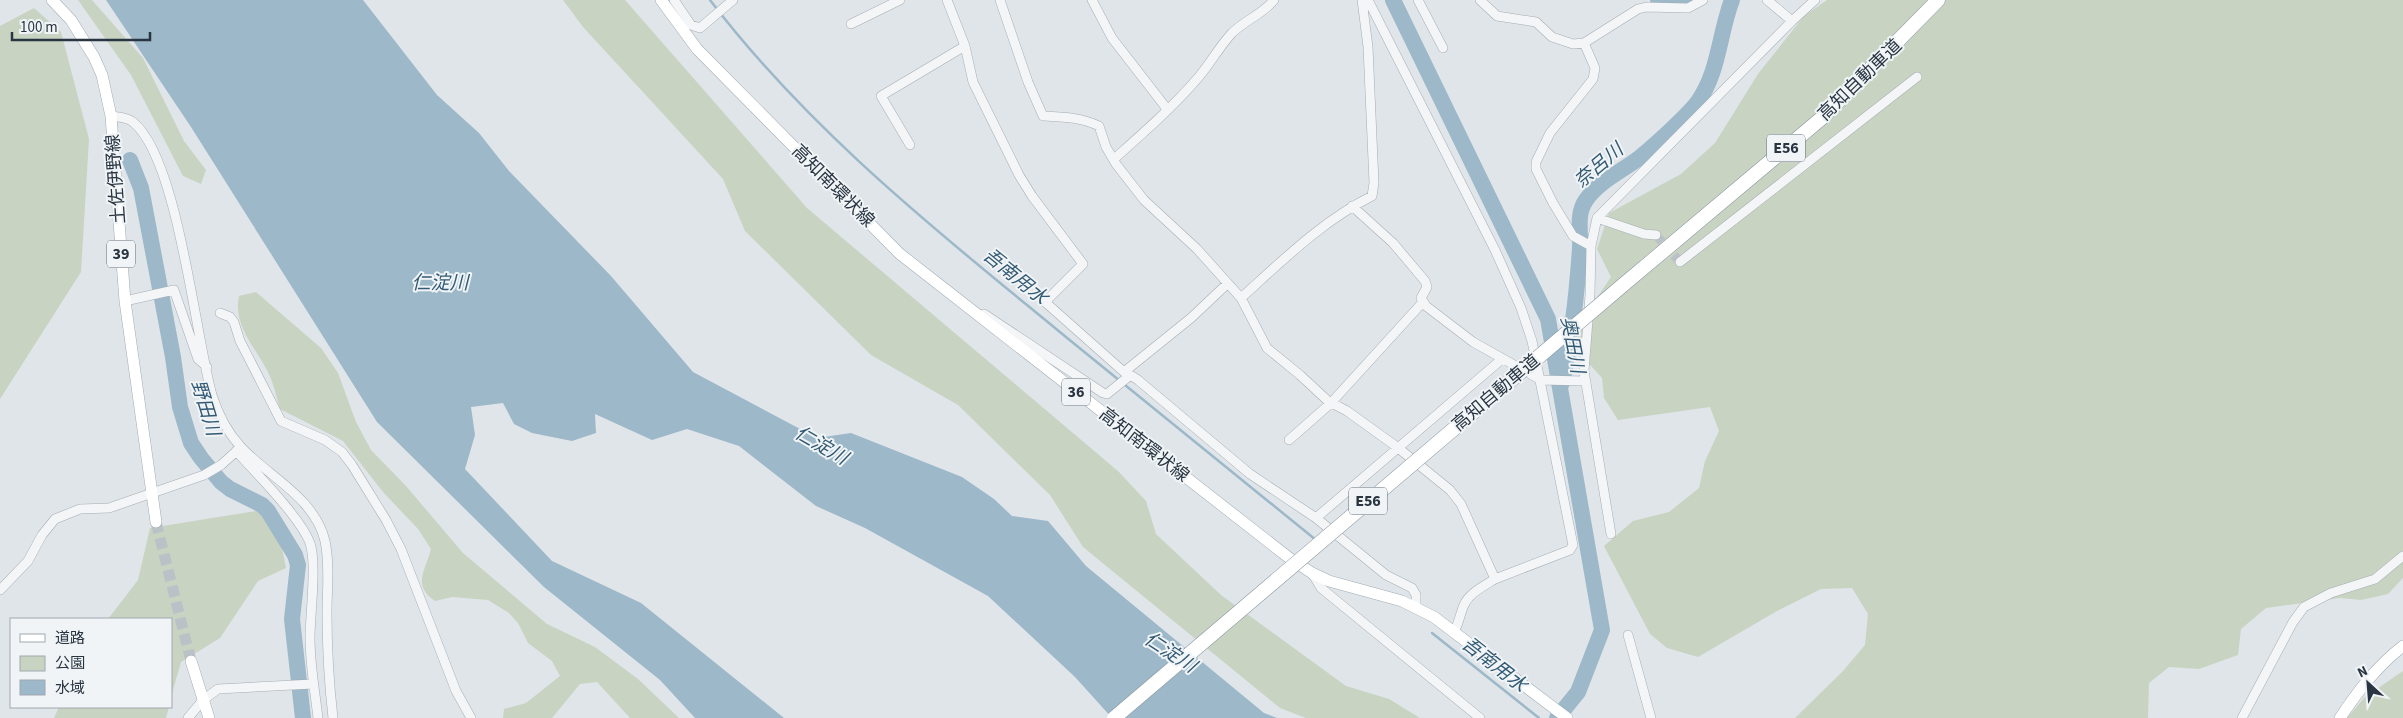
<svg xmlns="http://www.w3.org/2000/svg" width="2403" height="718" font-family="'Source Sans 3','Noto Sans JP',sans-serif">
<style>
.green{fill:#c9d3c2}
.water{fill:#9cb8c9}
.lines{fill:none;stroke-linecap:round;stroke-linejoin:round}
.stream{stroke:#9cb8c9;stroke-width:2.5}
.river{stroke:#9cb8c9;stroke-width:16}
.minor-tunnel{stroke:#bbc2c7;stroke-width:9;stroke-dasharray:9 4.5;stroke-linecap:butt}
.major-tunnel{stroke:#bbc2c7;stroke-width:11;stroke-dasharray:11 5.5;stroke-linecap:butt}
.minor-casing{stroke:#a5adb3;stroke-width:10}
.major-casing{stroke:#a0abb5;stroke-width:12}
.highway-casing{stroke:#8895a0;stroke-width:15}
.minor{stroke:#f3f5f7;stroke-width:9}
.major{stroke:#fff;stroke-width:11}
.highway{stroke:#fff;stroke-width:14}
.highway-bridge-casing{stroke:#8895a0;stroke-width:15;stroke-linecap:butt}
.highway-bridge{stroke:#fff;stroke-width:14}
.labels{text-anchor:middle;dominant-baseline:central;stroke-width:4;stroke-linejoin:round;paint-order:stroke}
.shield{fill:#f0f4f7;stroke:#656e78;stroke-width:1}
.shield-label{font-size:16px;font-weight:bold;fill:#293541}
.street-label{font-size:18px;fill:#293541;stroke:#f0f4f7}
.water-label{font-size:19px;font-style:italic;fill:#335a74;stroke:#f0f4f7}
</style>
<rect width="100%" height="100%" fill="#e0e5e9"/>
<!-- green -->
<path class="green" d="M78,0H92L143,58L184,141L206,170L201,184L183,176L131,75Z
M563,0H625L807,208L1119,472L1146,501L1156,534L1221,595L1346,686L1389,699L1420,718H1306L1280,708L1083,547L1050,495L958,405L871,355L745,231L723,179L583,27Z
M1827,0H2403V578L2388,594L2361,600L2340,598L2266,608L2241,629L2238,655L2199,669L2169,667L2149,683L2148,718H1795L1843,671L1865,645L1868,614L1852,588L1821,589L1777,611L1698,657L1667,648L1650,634L1604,546L1633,521L1669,512L1699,488L1705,461L1719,431L1710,407L1618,420L1604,398L1602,378L1582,356L1577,327L1611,277L1597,249L1609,213L1681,174L1715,143L1758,74L1804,16Z
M34,8L61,32L89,139L81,272L0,399V26Z
M256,292L321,348L338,373L356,422L371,450L406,486L463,553L547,624L595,647L638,679L679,718H630L597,682L580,684L552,718H503L504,709L526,703L560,676L552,661L528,643L518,623L509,613L488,600L452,597L435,601C412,585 425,572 431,549L418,529L383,492L343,441L280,409C277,399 275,389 271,379C260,351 232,328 239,296Z
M262,510L279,533L286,568L258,581L220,638L181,662L171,697V619H108L138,580L150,528Z
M2403,671V718H2347L2365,697Z
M59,707H169L166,718H54Z"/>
<!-- water -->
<path class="water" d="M106,0H363L437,95L479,133L509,171L611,276L693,372L817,438L851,433L962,477L994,499L1012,516L1048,521L1086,566L1264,713L1277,718H1112L1075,677L988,596L865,528L816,506L739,446L687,429L652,440L595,414L596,433L572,441L532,433L514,424L503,403L471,407L475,435L465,469L552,561L641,603L784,718H695L660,680L544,587L377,422L191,127Z"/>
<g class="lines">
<!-- stream -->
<path class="stream" d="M710,0C799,117 914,213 1027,305C1123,384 1220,462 1316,540
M1432,633L1539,718"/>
<!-- river -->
<path class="river" d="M1393,0L1548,319L1602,630L1578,692L1557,718
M1658,0L1686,3L1690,0
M130,160L141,188L173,357L180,407L191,443L201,458L221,482L230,489L262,505L268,511L295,555L298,565L292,619L303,718
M1562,383C1572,339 1577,293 1580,248C1581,232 1576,214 1586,200C1598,182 1622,171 1639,158C1652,148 1687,116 1697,103C1719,73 1719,34 1732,0"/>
<!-- minor-tunnel -->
<path class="minor-tunnel" d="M1656,235L1680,262"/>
<!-- major-tunnel -->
<path class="major-tunnel" d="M156,522L191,661"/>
<!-- minor casing -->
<g class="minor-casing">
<path id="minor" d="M674,0L691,25L700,28L733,0
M947,0L965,46L973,82L1019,175L1032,196L1083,264L1045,302L1124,372L1132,376
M1000,0L1028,82L1043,116C1063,117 1080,117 1099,126L1106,147L1116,164L1144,200L1197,249L1241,298L1267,348L1300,375L1328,401L1347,411L1397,447L1450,490L1461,504L1495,579C1484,586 1469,593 1464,605C1460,614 1459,623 1454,632
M1092,0L1112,38L1167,109
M1368,0L1495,250L1521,308L1532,341L1573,545L1570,550L1495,579
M1418,0L1443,48
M1480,0L1497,16L1536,22L1552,37L1573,44L1584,43L1638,9L1646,7L1688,8L1703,0
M1792,21L1815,0
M851,24L900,0
M1584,43L1595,68L1593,79L1550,133L1536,162V169L1553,203L1573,236L1591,246
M111,116C118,117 127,117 133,122C178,158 195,335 212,395C218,414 228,433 241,447C269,477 315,498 325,541C330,564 327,589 327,613C327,648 329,683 333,718
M910,145L881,96L965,46
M1114,159C1142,134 1172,108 1197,79C1210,64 1219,47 1232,33C1245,20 1263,14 1274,0
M1352,206L1393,243L1425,281L1427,287L1421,298L1426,306L1473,342L1541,380L1585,381
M1597,218L1644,234L1656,235
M1680,262L1917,77
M1241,298C1282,261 1322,221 1372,196L1374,183L1368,47L1362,0
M125,301L174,290L198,359L207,367
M220,313L230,317L234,322L240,341L281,421L325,440L342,452L352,465L386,520L401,549L456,691L471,718
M984,314L1103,393L1107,394L1128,377L1132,376L1138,380L1250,474L1316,518L1386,575L1412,588L1416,595V606
M1124,372L1191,318L1227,284
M1289,440L1331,403L1423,302
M236,451C256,473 300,517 310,543C317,564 310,615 310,638C310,665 315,692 318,718
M1316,518L1502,359
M1611,534L1584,371L1590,295L1591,246L1597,218L1792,21L1767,0
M1312,573L1321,588L1480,718
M0,590L28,561L42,535L55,519L80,509L109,508L204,475L221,465L241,447
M1628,635L1651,718
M188,718L203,700L218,689L313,684
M2242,718L2293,622L2304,607L2331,593L2375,579L2403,556"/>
</g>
<!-- major casing -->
<g class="major-casing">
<path id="major" d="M52,0L71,20L94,57L102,75L111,116L125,301L156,522
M661,0L697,49L900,254L932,279L1288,557L1312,573L1329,581L1402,601L1434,617L1567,718
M191,661L209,718
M2340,718C2358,691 2377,666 2403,646"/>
</g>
<!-- highway casing -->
<g class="highway-casing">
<path id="highway" d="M1623,285L1823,117L1938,0"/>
</g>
<!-- minor -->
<use href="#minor" class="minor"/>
<!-- major -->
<use href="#major" class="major"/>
<!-- highway -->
<use href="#highway" class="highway"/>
<!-- highway-bridge casing -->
<g class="highway-bridge-casing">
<path id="highway-bridge" d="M1114,718L1623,285"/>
</g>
<!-- highway-bridge -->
<use href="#highway-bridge" class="highway-bridge"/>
</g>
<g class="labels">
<!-- shield labels -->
<g class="shield">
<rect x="1767" y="134.5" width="38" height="27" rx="4"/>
<rect x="107" y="240.5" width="28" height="27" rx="4"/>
<rect x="1062" y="378.5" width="28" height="27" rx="4"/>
<rect x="1349" y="487.5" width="38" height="27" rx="4"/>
</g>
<g class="shield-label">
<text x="1786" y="148">E56</text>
<text x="121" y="254">39</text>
<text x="1076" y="392">36</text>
<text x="1368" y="501">E56</text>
</g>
<!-- street labels -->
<g class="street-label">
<text transform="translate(1860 80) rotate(-44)">高知自動車道</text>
<text transform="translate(116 179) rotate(-94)">土佐伊野線</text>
<text transform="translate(833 186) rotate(45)">高知南環状線</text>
<text transform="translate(1496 393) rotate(-40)">高知自動車道</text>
<text transform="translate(1144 445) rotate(38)">高知南環状線</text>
</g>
<!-- water labels -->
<g class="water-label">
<text transform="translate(1599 166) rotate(-40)">奈呂川</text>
<text transform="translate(1015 277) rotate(39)">吾南用水</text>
<text x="440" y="283">仁淀川</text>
<text transform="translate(1572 345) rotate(79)">奥田川</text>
<text transform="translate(205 408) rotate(73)">野田川</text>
<text transform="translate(821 446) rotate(30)">仁淀川</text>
<text transform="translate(1170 653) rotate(33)">仁淀川</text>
<text transform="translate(1494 665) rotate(38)">吾南用水</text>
</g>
</g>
<!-- legend -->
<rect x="10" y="618" width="162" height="90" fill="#f0f4f7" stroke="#a0a8ae"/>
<rect x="20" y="634" width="25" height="8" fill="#ffffff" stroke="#a0a8ae"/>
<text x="55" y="643" font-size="15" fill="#293541">道路</text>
<rect x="20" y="656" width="25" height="15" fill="#c9d3c2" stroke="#a0a8ae"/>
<text x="55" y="668" font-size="15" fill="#293541">公園</text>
<rect x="20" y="680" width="25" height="15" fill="#9cb8c9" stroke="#a0a8ae"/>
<text x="55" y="693" font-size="15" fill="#293541">水域</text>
<!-- north arrow -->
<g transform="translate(2368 683) rotate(334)" stroke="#f0f4f7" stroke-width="4" paint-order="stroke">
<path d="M0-4L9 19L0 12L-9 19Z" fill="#293541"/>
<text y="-8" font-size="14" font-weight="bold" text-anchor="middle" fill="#293541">N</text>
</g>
<!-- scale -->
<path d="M12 32v8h138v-8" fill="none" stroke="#293541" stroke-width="2.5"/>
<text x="20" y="32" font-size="15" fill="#293541" stroke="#f0f4f7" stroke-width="4" paint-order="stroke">100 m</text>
</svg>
